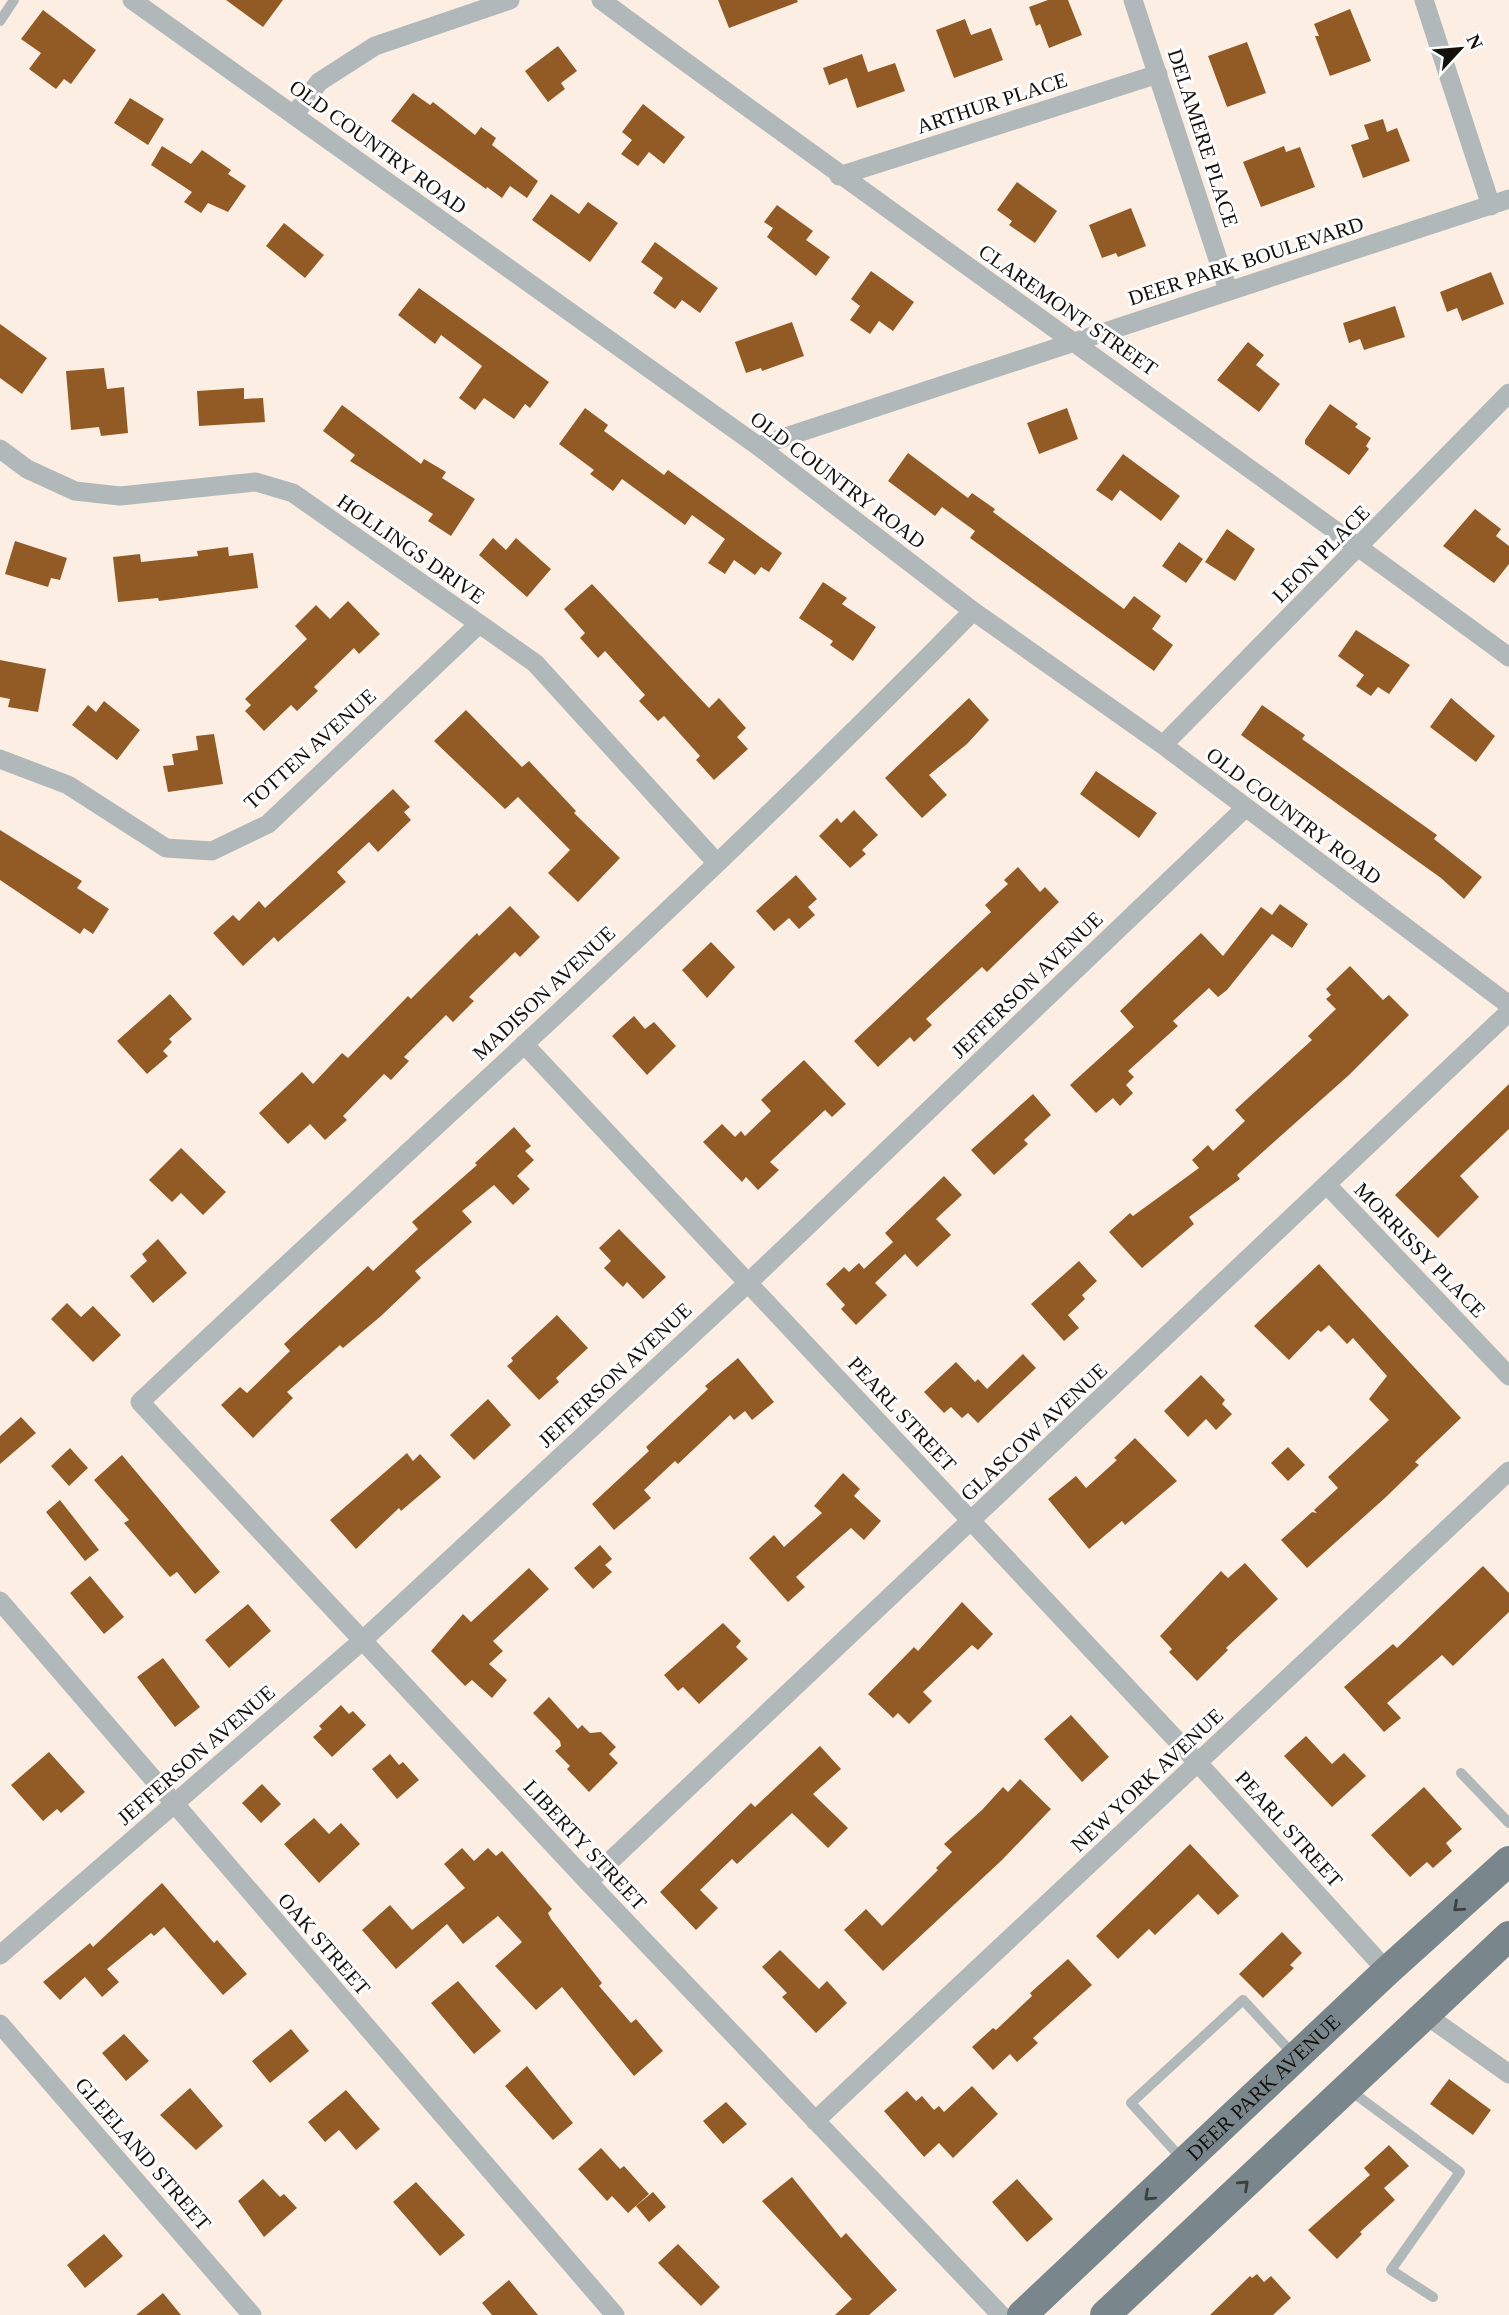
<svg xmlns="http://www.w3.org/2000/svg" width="1509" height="2315" font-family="Georgia,serif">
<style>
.building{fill:#925b25}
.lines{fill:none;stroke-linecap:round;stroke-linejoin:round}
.service{stroke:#b0b8ba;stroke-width:10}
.minor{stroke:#b0b8ba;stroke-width:19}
.primary{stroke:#79878c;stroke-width:30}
.oneway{stroke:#3c403f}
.labels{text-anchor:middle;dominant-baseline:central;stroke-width:6;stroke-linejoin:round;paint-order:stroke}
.street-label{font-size:21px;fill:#14100c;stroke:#fefefe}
</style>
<rect width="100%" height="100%" fill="#fceee3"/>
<!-- building -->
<path class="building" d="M226,0H283L263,27Z
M718,0H797L798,2L729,28Z
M1048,0H1068L1082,35L1049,48L1040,24L1036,26L1029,7Z
M1350,9L1371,61L1330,76L1315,36H1319L1314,24Z
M43,10L96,50L71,84L64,79L56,89L29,69L41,53L21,39Z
M965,19L971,35L991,28L1003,60L954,78L936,30Z
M1247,42L1266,93L1227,107L1208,56Z
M558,46L577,71L561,83L565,89L548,102L525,71Z
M862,54L868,72L895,63L905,91L857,108L847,78L829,85L823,68Z
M413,93L430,105L433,102L475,135L481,127L496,138L492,145L538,181L527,198L510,186L502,198L487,187L486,189L391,121Z
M130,98L164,119L148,145L114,123Z
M643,104L685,137L664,164L649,152L638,166L621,154L632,140L622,132Z
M1383,119L1387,132L1397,128L1410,161L1363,178L1351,145L1369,139L1364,125Z
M162,146L191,164L202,150L231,170L228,174L246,186L228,212L208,203L201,213L184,202L192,192L151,165Z
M1284,146L1286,152L1300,147L1315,187L1261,207L1243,162Z
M1017,182L1057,211L1035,243L1009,225L1012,221L997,210Z
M551,194L579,214L588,202L618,223L590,262L532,220Z
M777,205L813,231L806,240L830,257L816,276L767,237L773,228L764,222Z
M1131,208L1146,246L1118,257L1116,253L1102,258L1089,225Z
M284,223L324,255L305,278L266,246Z
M655,242L718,288L700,313L682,300L675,309L653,293L663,278L641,262Z
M871,271L914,302L893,331L879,321L870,334L850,320L860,306L851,299Z
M1491,272L1504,304L1462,321L1457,308L1447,312L1440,292Z
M419,288L549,382L530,408L525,404L514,419L484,398L475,410L459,398L482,366L441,335L435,344L398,315Z
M1395,306L1405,337L1364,350L1360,339L1349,343L1343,323Z
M792,322L804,356L762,371L761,368L746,373L735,342Z
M0,324L47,358L22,394L0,378Z
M1248,342L1264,355L1256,365L1280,384L1259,412L1217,380Z
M104,368L107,389L124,387L128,433L101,436L99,427L71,430L66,371Z
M244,388V399L263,398L265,422L199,426L197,391Z
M1330,404L1358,424L1355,427L1371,438L1366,446L1369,449L1349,475L1305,444V440Z
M342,405L421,464L424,459L446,472L442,478L475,499L451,536L428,521L433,514L350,461L355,455L323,431Z
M585,408L608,425L604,431L664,475L668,470L782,553L769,572L761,567L755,575L734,560L725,574L708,563L725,539L692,515L685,525L622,479L613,491L590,474L594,470L559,444Z
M1067,408L1078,439L1039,454L1027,423Z
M908,453L968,498L972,493L995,509L993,512L1124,609L1134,596L1161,616L1152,629L1173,645L1154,671L970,538L975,531L942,507L935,516L888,481Z
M1123,454L1180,496L1161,521L1120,490L1112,501L1096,490Z
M1475,509L1501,529L1496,536L1509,546V564L1494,583L1443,546Z
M1227,529L1255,549L1235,581L1205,562Z
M493,538L506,550L516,538L551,569L527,597L479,555Z
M15,541L67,558L60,580L51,578L48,587L5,574Z
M1179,542L1203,559L1186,583L1162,566Z
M228,547L229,556L253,553L258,588L159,601L158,598L118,602L113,557L140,554L141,562L198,556L197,551Z
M823,582L847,598L842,604L876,627L853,661L830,645L833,641L799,618Z
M592,584L709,708L719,698L746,728L737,737L748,749L714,780L696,760L700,756L664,716L658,721L639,701L645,695L605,651L598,658L580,638L585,633L564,609Z
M348,601L380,634L359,654L354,648L314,687L318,691L297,711L291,705L264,731L245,711L251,705L245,699L307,639L295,626L316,605L330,619Z
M1356,630L1410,665L1389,694L1378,687L1371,696L1356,686L1364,675L1338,656Z
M0,660L46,669L38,712L8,707L10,699L0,697Z
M969,698L989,720L967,744L929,775L947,795L922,818L885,778Z
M1451,698L1495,736L1476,762L1430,727Z
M104,701L140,730L117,760L72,725L88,705L96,712Z
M1262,705L1305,735L1302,739L1437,835L1434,839L1482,877L1464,899L1441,878L1241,735Z
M466,710L522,767L529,761L576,811L574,813L620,858L578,902L548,873L570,850L518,797L505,809L434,741Z
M214,734L223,784L168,792L163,766L174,765L172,754L198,750L196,736Z
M1096,771L1157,813L1139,838L1080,794Z
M393,789L410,807L404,812L411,820L378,852L369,842L337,872L346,882L278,942L274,937L243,966L213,933L233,915L239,921L259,901L265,908Z
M854,810L878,835L862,850L866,854L850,868L819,836L837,818L841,823Z
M0,830L82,881L77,888L109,909L93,934L84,928L80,934L0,880Z
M1018,867L1040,892L1045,887L1059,902L987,972L982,967L926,1019L932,1025L914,1042L910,1037L878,1067L854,1041L991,912L985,905L1008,884L1004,880Z
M796,875L817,899L808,907L815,915L799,929L789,918L774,931L756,911Z
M1280,904L1308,924L1292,948L1272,934L1227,990L1218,997L1209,988L1173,1021L1178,1026L1128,1071L1134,1077L1126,1085L1133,1093L1120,1106L1113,1098L1096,1113L1070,1085L1134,1027L1120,1011L1201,933L1223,956L1261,907L1272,915Z
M510,906L540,937L520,957L515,952L469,997L474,1001L453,1022L446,1015L404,1057L409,1061L391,1080L384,1074L343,1116L347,1120L325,1140L310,1124L288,1144L259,1113L302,1072L313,1084L342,1053L348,1058L408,996L411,999L477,933L479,936Z
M711,942L735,967L707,998L682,970Z
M1350,966L1383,1000L1389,995L1409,1015L1349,1075L1237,1175L1240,1179L1189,1217L1194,1224L1142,1268L1109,1232L1130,1213L1133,1216L1199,1168L1192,1160L1208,1145L1213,1151L1245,1121L1235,1110L1312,1040L1308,1036L1336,1009L1326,999L1331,995L1326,989Z
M170,994L192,1019L169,1039L172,1042L163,1051L168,1056L147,1074L117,1041Z
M634,1016L645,1029L654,1022L676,1046L647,1075L612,1036Z
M804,1060L846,1104L832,1117L825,1110L770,1162L779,1170L758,1190L746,1177L742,1182L703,1142L722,1124L735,1137L741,1131L745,1136L771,1111L761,1100Z
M1509,1084V1129L1460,1176L1479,1197L1438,1238L1395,1195Z
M1033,1094L1051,1115L1024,1140L1028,1144L994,1175L971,1150Z
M514,1127L531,1146L525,1151L534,1160L517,1176L530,1189L513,1205L494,1185L462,1211L472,1222L415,1271L421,1278L381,1316L343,1348L340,1345L287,1392L293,1398L253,1438L221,1405L240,1387L247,1393L290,1351L284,1344L368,1266L373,1271L418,1229L412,1222L477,1165L475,1163Z
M181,1148L226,1192L203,1215L181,1193L172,1202L149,1180Z
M944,1176L962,1195L936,1219L951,1235L917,1267L905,1254L875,1283L887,1295L856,1325L841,1309L845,1305L826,1284L844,1267L849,1272L859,1263L864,1269L893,1242L885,1233Z
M619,1229L666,1277L643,1299L627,1282L623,1287L604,1268L611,1261L599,1248Z
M158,1239L187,1273L153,1303L130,1276L147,1261L142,1254Z
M1079,1261L1097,1281L1082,1295L1085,1299L1068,1315L1079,1328L1064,1341L1031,1304Z
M1319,1264L1461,1418L1415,1462L1419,1465L1386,1497L1307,1568L1281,1540L1312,1512L1317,1513L1314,1510L1338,1488L1328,1477L1389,1420L1369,1399L1387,1376L1353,1338L1347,1344L1329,1325L1321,1332L1318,1330L1289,1360L1254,1326Z
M67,1303L81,1317L93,1306L121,1335L93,1362L51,1319Z
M557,1315L588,1348L556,1378L559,1382L539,1400L507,1366L513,1361L511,1358Z
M1023,1354L1036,1368L978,1423L968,1413L962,1418L951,1407L944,1413L924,1392L956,1362L975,1382L978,1379L987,1389Z
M738,1358L774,1402L752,1420L745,1411L734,1420L730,1415L678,1464L675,1461L644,1490L651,1498L614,1530L592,1504L649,1451L646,1447L708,1389L705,1386Z
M1201,1375L1225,1400L1222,1404L1232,1414L1216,1430L1206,1419L1188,1437L1164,1411Z
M488,1399L511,1425L474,1460L450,1435Z
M21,1417L36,1433L0,1464V1436Z
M1135,1438L1177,1481L1125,1525L1122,1521L1089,1549L1048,1499L1076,1476L1086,1488L1117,1460L1114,1458Z
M1288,1447L1305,1465L1288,1481L1271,1463Z
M70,1448L88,1468L69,1486L51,1466Z
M407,1453L413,1461L420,1454L441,1477L401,1511L399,1508L356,1549L330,1520Z
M122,1455L220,1572L195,1594L177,1572L170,1577L124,1523L129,1520L94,1480Z
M843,1473L860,1489L854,1496L881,1521L864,1540L851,1528L844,1534L796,1577L805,1587L788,1602L749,1558L774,1535L784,1547L822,1513L814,1506Z
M60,1500L99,1550L85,1561L46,1512Z
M600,1545L612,1559L605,1565L612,1572L593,1589L574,1568Z
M1245,1563L1278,1599L1226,1648L1228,1650L1197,1681L1169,1652L1172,1649L1160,1636L1221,1571L1228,1578Z
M1483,1566L1509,1593V1612L1453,1666L1442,1655L1387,1703L1401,1718L1384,1732L1344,1687L1393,1644L1397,1648Z
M529,1568L549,1589L493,1641L503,1651L489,1664L507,1680L492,1698L472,1680L465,1686L431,1651L463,1614L471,1622Z
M90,1576L124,1617L104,1634L70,1593Z
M962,1602L993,1634L978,1650L972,1645L923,1692L932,1701L909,1724L898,1713L893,1718L868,1694L914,1647L918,1651Z
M248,1604L271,1631L229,1668L205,1640Z
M723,1623L741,1641L736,1647L748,1659L699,1704L683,1687L678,1691L664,1675Z
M163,1658L200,1707L175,1727L137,1677Z
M549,1697L578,1729L582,1725L590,1733L601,1732L616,1747L609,1754L618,1763L589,1792L567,1769L570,1766L555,1751L561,1746L560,1741L533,1713Z
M341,1705L349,1714L353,1711L366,1725L332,1757L313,1737L322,1729L319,1726Z
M1071,1715L1109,1757L1082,1782L1044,1739Z
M1306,1736L1332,1764L1344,1753L1366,1776L1332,1807L1284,1756Z
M820,1746L841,1769L813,1794L848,1828L828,1848L792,1813L737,1864L732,1859L700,1890L718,1908L696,1930L660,1892L751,1803L755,1807Z
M49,1752L85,1792L61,1813L57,1809L43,1821L11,1785Z
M390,1754L399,1765L403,1762L419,1780L397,1799L372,1769Z
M1020,1779L1051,1809L1002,1860L883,1971L844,1930L866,1909L882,1926L938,1870L936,1868L952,1852L944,1844L982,1810L1003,1787L1008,1792Z
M262,1784L281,1804L261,1823L242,1803Z
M1424,1787L1462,1829L1446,1843L1452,1851L1433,1868L1427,1862L1410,1877L1371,1835Z
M314,1818L329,1834L341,1823L360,1844L319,1883L284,1844Z
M1190,1844L1239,1896L1218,1915L1198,1894L1155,1935L1149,1929L1118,1959L1096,1936Z
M462,1848L474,1861L488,1848L496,1856L502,1851L552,1909L548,1913L551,1919L602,1983L599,1986L631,2023L636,2019L663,2051L634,2076L562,1987L536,2010L495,1966L522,1942L498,1916L463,1944L447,1924L396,1969L362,1930L390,1905L412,1930L465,1888L444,1864Z
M162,1883L214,1943L217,1940L247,1974L223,1995L164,1927L154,1936L151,1933L107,1969L119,1982L102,1997L85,1977L60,2000L43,1982L90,1943L93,1947Z
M1282,1932L1302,1953L1290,1965L1294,1968L1263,1998L1239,1974Z
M780,1950L819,1989L827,1981L847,2003L816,2033L782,1997L787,1993L762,1967Z
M1068,1959L1092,1985L1033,2038L1038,2043L1017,2062L1010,2054L993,2070L972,2047L993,2028L996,2030L1032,1996L1030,1993Z
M458,1981L501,2031L474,2054L431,2003Z
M291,2029L309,2051L270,2083L252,2061Z
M124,2034L149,2061L126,2081L102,2053Z
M527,2066L573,2123L553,2140L505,2086Z
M1449,2079L1491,2110L1473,2135L1430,2104Z
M972,2086L998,2114L953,2158L939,2143L924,2157L884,2111L907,2091L916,2101L922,2096L934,2110L939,2106L944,2112Z
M190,2088L223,2126L196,2150L160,2115Z
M346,2090L380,2129L356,2150L339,2130L325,2142L308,2122Z
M726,2102L747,2124L723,2144L703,2121Z
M1389,2145L1409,2166L1384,2188L1395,2200L1360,2232L1362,2234L1337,2259L1308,2230L1370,2175L1364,2168Z
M601,2148L620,2169L624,2166L649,2194L628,2213L612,2196L607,2201L578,2169Z
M792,2177L841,2238L846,2233L897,2290L869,2315H835L852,2299L762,2201Z
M263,2179L280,2197L284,2194L297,2208L264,2237L238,2201Z
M1017,2179L1053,2219L1027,2242L992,2202Z
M416,2182L465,2235L440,2256L393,2202Z
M653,2192L666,2207L649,2222L636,2206Z
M104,2234L123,2256L85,2288L67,2265Z
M678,2244L720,2287L701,2306L658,2263Z
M1257,2274L1264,2282L1271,2276L1291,2298L1273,2315H1210L1250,2276L1252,2278Z
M509,2280L538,2315H492L482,2303Z
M163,2293L181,2315H136Z"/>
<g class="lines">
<!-- service -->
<path class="service" d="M0,21L14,0
M1461,1773L1509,1823
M1351,2091L1460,2172L1391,2270L1433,2297
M1183,2160L1131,2103L1243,2000L1293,2054"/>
<!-- minor -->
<path class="minor" d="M132,0L758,446L973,611L1163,745L1509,1005
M601,0C902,222 1208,436 1509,657
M1133,0L1228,290
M1424,0L1491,206
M294,115L319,82L375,46L510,0
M839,176L1158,74
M758,446L1509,199
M0,449L27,469L75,491L120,496L256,482L293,493L535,663L716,862
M973,611C706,885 418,1139 140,1402L588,1882L1001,2315
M1163,745L1509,393
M0,759L68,785L166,848L212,851L268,824L479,624
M524,1044L1198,1763L1387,1971
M1328,1186L1509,1376
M0,1601L615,2315
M588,1882L1509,1012
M0,1955L363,1640L750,1281L1244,809
M1426,2015L1509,2074
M0,2024L252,2315
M815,2121L1509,1471"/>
<!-- primary -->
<g class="primary">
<path id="s1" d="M1022,2315L1387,1971L1509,1861"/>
<path d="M1105,2315L1509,1936"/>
</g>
</g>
<!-- one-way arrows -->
<defs><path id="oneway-chevron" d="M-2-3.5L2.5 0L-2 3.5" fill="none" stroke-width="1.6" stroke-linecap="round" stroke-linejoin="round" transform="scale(1.75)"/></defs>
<g class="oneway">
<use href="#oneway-chevron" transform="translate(1458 1907) rotate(138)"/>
<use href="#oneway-chevron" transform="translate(1244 2185) rotate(-43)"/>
<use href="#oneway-chevron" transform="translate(1149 2196) rotate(137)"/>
</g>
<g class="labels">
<!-- street labels -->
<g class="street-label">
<text transform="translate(992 103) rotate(-18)">ARTHUR PLACE</text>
<text transform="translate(1203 138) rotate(72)">DELAMERE PLACE</text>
<text transform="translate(378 147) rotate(36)">OLD COUNTRY ROAD</text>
<text transform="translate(1246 261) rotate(-18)">DEER PARK BOULEVARD</text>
<text transform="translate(1068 310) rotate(35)">CLAREMONT STREET</text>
<text transform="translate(838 480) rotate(37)">OLD COUNTRY ROAD</text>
<text transform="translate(411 549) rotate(35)">HOLLINGS DRIVE</text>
<text transform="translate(1321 554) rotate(-45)">LEON PLACE</text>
<text transform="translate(310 749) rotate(-42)">TOTTEN AVENUE</text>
<text transform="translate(1294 816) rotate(37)">OLD COUNTRY ROAD</text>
<text transform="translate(1027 985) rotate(-44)">JEFFERSON AVENUE</text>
<text transform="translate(544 993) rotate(-43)">MADISON AVENUE</text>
<text transform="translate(1420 1250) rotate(46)">MORRISSY PLACE</text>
<text transform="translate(615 1375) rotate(-43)">JEFFERSON AVENUE</text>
<text transform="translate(902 1414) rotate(47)">PEARL STREET</text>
<text transform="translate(1034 1432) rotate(-43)">GLASCOW AVENUE</text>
<text transform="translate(196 1755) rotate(-41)">JEFFERSON AVENUE</text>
<text transform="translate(1147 1780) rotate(-43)">NEW YORK AVENUE</text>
<text transform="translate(1289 1829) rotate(48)">PEARL STREET</text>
<text transform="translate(585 1845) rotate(47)">LIBERTY STREET</text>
<text transform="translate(324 1944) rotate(49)">OAK STREET</text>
<text stroke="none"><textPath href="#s1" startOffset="332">DEER PARK AVENUE</textPath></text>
<text transform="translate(143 2154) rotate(49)">GLEELAND STREET</text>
</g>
</g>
<!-- north arrow -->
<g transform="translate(1460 49) rotate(64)" stroke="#fefefe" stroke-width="5" paint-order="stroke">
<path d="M0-5L12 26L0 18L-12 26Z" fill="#14100c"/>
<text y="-10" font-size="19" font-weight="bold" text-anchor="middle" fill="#14100c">N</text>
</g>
</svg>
